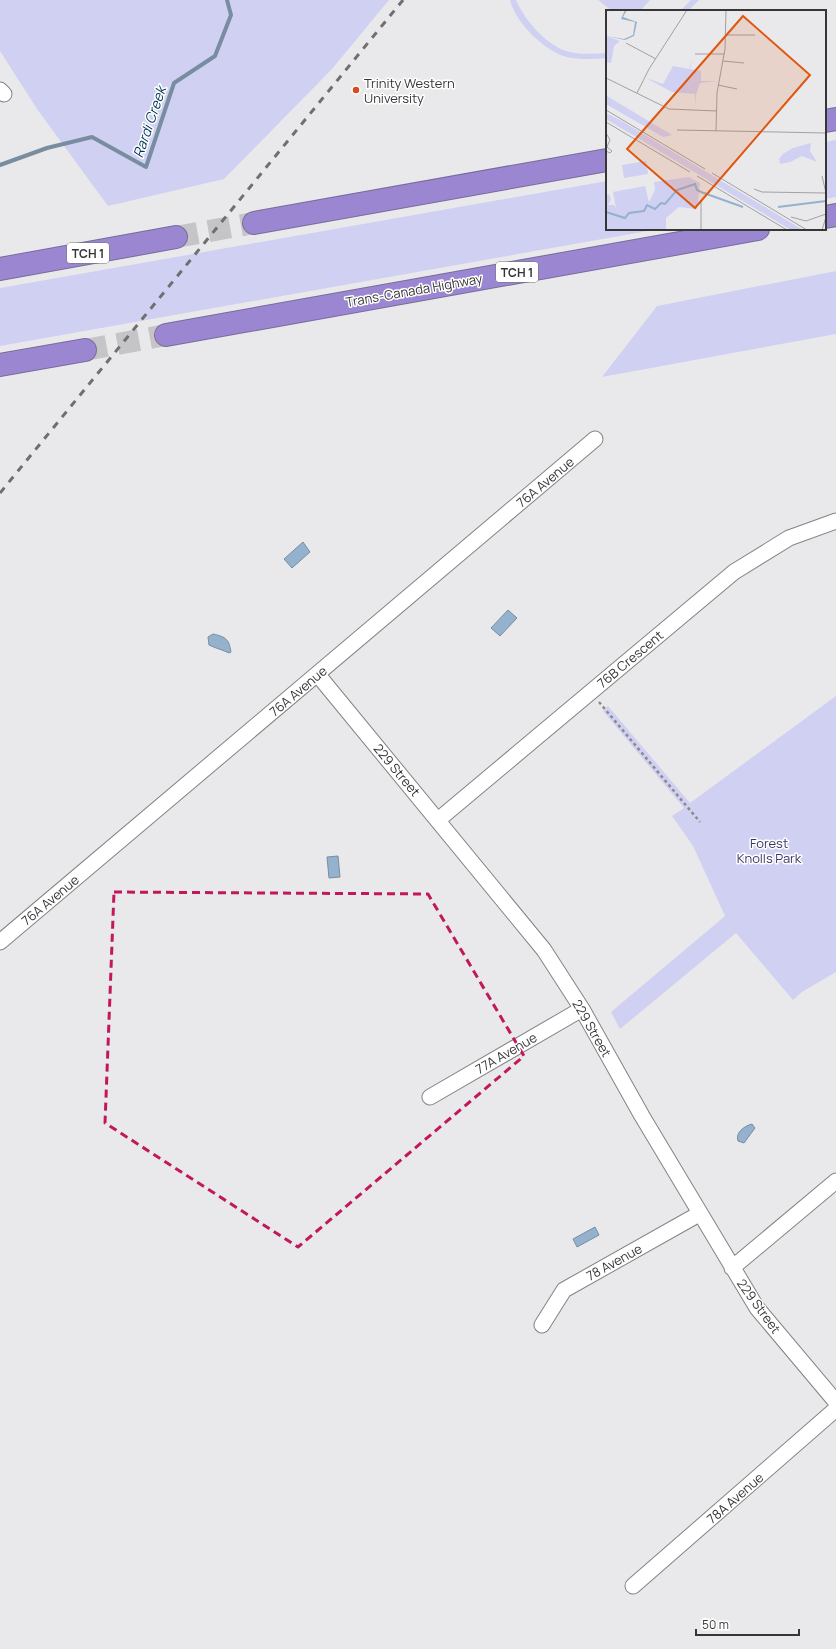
<svg xmlns="http://www.w3.org/2000/svg" width="836" height="1649" font-family="Manrope,sans-serif">
<style>
.green{fill:#d0d0f3}
.water{fill:#94b2cd;stroke:#788da0}
.lines{fill:none;stroke-linecap:round;stroke-linejoin:round}
.stream{stroke:#788da0;stroke-width:4}
.motorway-tunnel{stroke:#c5c5c7;stroke-width:22;stroke-dasharray:22 11;stroke-linecap:butt}
.minor-casing{stroke:#838385;stroke-width:17}
.motorway-casing{stroke:#786b9b;stroke-width:24}
.path{stroke:#8a8a8b;stroke-width:2.5;stroke-dasharray:3 3;stroke-linecap:butt}
.minor{stroke:#fff;stroke-width:15}
.motorway{stroke:#9b87d1;stroke-width:22}
.rail{stroke:#6f6f6f;stroke-width:3;stroke-dasharray:7 7;stroke-linecap:butt}
.marked{fill:none;stroke:#c2185b;stroke-width:3;stroke-dasharray:8 5;stroke-linejoin:round}
.poi-dot{fill:#d44c22;stroke:#fff;stroke-width:1.5}
.labels{text-anchor:middle;dominant-baseline:central;stroke-width:3;stroke-linejoin:round;paint-order:stroke}
.shield{fill:#fff;stroke:#727272;stroke-width:1}
.shield-label{font-size:12px;font-weight:bold;fill:#363636}
.poi-label{font-size:13px;fill:#363636;stroke:#fff;text-anchor:start}
.street-label{font-size:13px;fill:#363636;stroke:#fff}
.park-label{font-size:13px;fill:#3a3666;stroke:#fff}
.water-label{font-size:14px;font-style:italic;fill:#003356;stroke:#fff}
.inset-river{fill:none;stroke:#94b2cd;stroke-width:2}
.inset-road{fill:none;stroke:#a1a1a3;stroke-width:1}
.view{fill:#df570e;fill-opacity:0.15;stroke:#df570e;stroke-width:2}
.inset-edge{fill:none;stroke:#363636;stroke-width:2}
</style>
<rect width="100%" height="100%" fill="#e9e9eb"/>
<!-- green -->
<path class="green" d="M0,0H389L332,69L224,179L108,206L37,109L0,51Z
M510,0H516C525,20 543,41 563,50C576,55 593,54 607,53V58C594,59 580,60 567,57C545,52 515,22 510,0Z
M598,0H650L640,11H612Z
M691,0H699L688,11H680Z
M836,140V197L825,199V142Z
M607,181V229H659L0,346V288Z
M836,271V334L602,377L657,306Z
M836,696V972L802,992L793,1000L736,933L620,1029L611,1012L725,916L693,846L672,816L684,808L603,711L608,706L690,803Z"/>
<!-- water -->
<path class="water" d="M303,542L310,552L292,568L284,559Z
M508,610L517,618L500,636L491,628Z
M213,634C227,637 229,640 231,652L229,653C223,650 215,648 209,645L208,637Z
M338,856L340,877L329,878L327,857Z
M752,1124L755,1128L744,1143L738,1141C735,1133 744,1126 752,1124Z
M595,1227L599,1235L577,1247L573,1239Z"/>
<g class="lines">
<!-- stream -->
<path class="stream" d="M0,165L47,148L92,137L146,167L174,83L215,56L231,15L227,0"/>
<!-- motorway-tunnel -->
<path class="motorway-tunnel" d="M176,237L254,223
M85,350L166,335"/>
<!-- minor casing -->
<g class="minor-casing">
<path id="minor" d="M0,90L4,94
M318,675L544,950L582,1009L642,1116L757,1308L836,1402
M438,820L734,572L789,538L836,521
M0,942L595,439
M430,1097L582,1009
M732,1268L836,1181
M542,1325L564,1290L699,1214
M633,1586L836,1409"/>
</g>
<!-- motorway casing -->
<g class="motorway-casing">
<path id="motorway" d="M825,121L836,119
M825,217L836,215
M254,223L607,160
M0,269L176,237
M166,335L758,229
M0,365L85,350"/>
</g>
<!-- path -->
<path class="path" d="M599,702L700,822"/>
<!-- minor -->
<use href="#minor" class="minor"/>
<!-- motorway -->
<use href="#motorway" class="motorway"/>
<!-- rail -->
<path class="rail" d="M0,493L403,0"/>
</g>
<!-- marked area -->
<path class="marked" d="M114,892L428,894L524,1056L298,1247L105,1123Z"/>
<!-- markers -->
<circle class="poi-dot" cx="356" cy="90" r="4"/>
<g class="labels">
<!-- shield labels -->
<g class="shield">
<rect x="67" y="243" width="42" height="20" rx="3"/>
<rect x="496" y="262" width="42" height="20" rx="3"/>
</g>
<g class="shield-label">
<text x="88" y="253">TCH 1</text>
<text x="517" y="272">TCH 1</text>
</g>
<!-- poi labels -->
<g class="poi-label">
<text x="364" y="83">Trinity Western<tspan x="364" dy="15">University</tspan></text>
</g>
<!-- street labels -->
<g class="street-label">
<text transform="translate(414 290) rotate(-10)">Trans-Canada Highway</text>
<text transform="translate(545 482) rotate(-40)">76A Avenue</text>
<text transform="translate(630 659) rotate(-40)">76B Crescent</text>
<text transform="translate(298 691) rotate(-40)">76A Avenue</text>
<text transform="translate(397 770) rotate(50)">229 Street</text>
<text transform="translate(50 900) rotate(-40)">76A Avenue</text>
<text transform="translate(592 1028) rotate(60)">229 Street</text>
<text transform="translate(506 1053) rotate(-30)">77A Avenue</text>
<text transform="translate(614 1262) rotate(-29)">78 Avenue</text>
<text transform="translate(759 1306) rotate(54)">229 Street</text>
<text transform="translate(735 1498) rotate(-41)">78A Avenue</text>
</g>
<!-- park labels -->
<g class="park-label">
<text x="769" y="843">Forest<tspan x="769" dy="15">Knolls Park</tspan></text>
</g>
<!-- water labels -->
<g class="water-label">
<text transform="translate(149 122) rotate(-71)">Rardi Creek</text>
</g>
</g>
<!-- overview -->
<g transform="translate(606 10)">
<rect width="220" height="220" fill="#e9e9eb"/>
<path d="M0,26L14,31L8,36L5,53L0,52ZM87,48L84,59L95,61V71H111L94,73L90,85V98L89,84L66,82L40,68L57,74L67,56L83,59ZM0,86H1L66,125L57,127L0,94ZM0,103L14,110L197,220H185L0,109ZM205,133L204,141L211,152L196,146L184,152L174,154L173,149L177,144L187,138ZM40,151L42,164L18,168L16,155ZM83,167L94,173L91,199L73,197L60,208V220H0V186L3,184L5,189L2,195H8L10,198L7,182L39,176L43,192L49,180L48,172Z" fill="#d0d0f3"/>
<path d="M19,0H21L17,7L31,12L28,26L19,30L0,26L18,29L27,25L29,12L15,9Z" fill="#94b2cd"/>
<path class="inset-river" d="M172,197L220,191M0,202L19,208L23,203L38,201L41,195L49,199L55,193L59,194L71,180L89,174L91,180L95,182L137,197"/>
<path class="inset-road" d="M120,25H149M20,33L50,49M89,44H118M117,51L138,53M0,68L63,99L111,101M112,75L131,79M31,83L43,59L81,0M0,100L99,159M0,112L84,162M71,120L220,123M110,121L111,83L119,39L120,0M0,123L4,130L0,139M0,141L4,143L6,141L1,137M106,163L201,220M91,166L181,220M216,166L220,183M148,179L156,182L220,183M185,207L200,211L220,204M95,220V190M216,220L220,207"/>
<path class="view" d="M137,6L204,65L89,198L21,139Z"/>
<rect width="220" height="220" class="inset-edge"/>
</g>
<!-- scale -->
<path d="M696 1629v6h103v-6" fill="none" stroke="#363636" stroke-width="2"/>
<text x="702" y="1629" font-size="12" fill="#363636" stroke="#ffffff" stroke-width="3" paint-order="stroke">50 m</text>
</svg>
